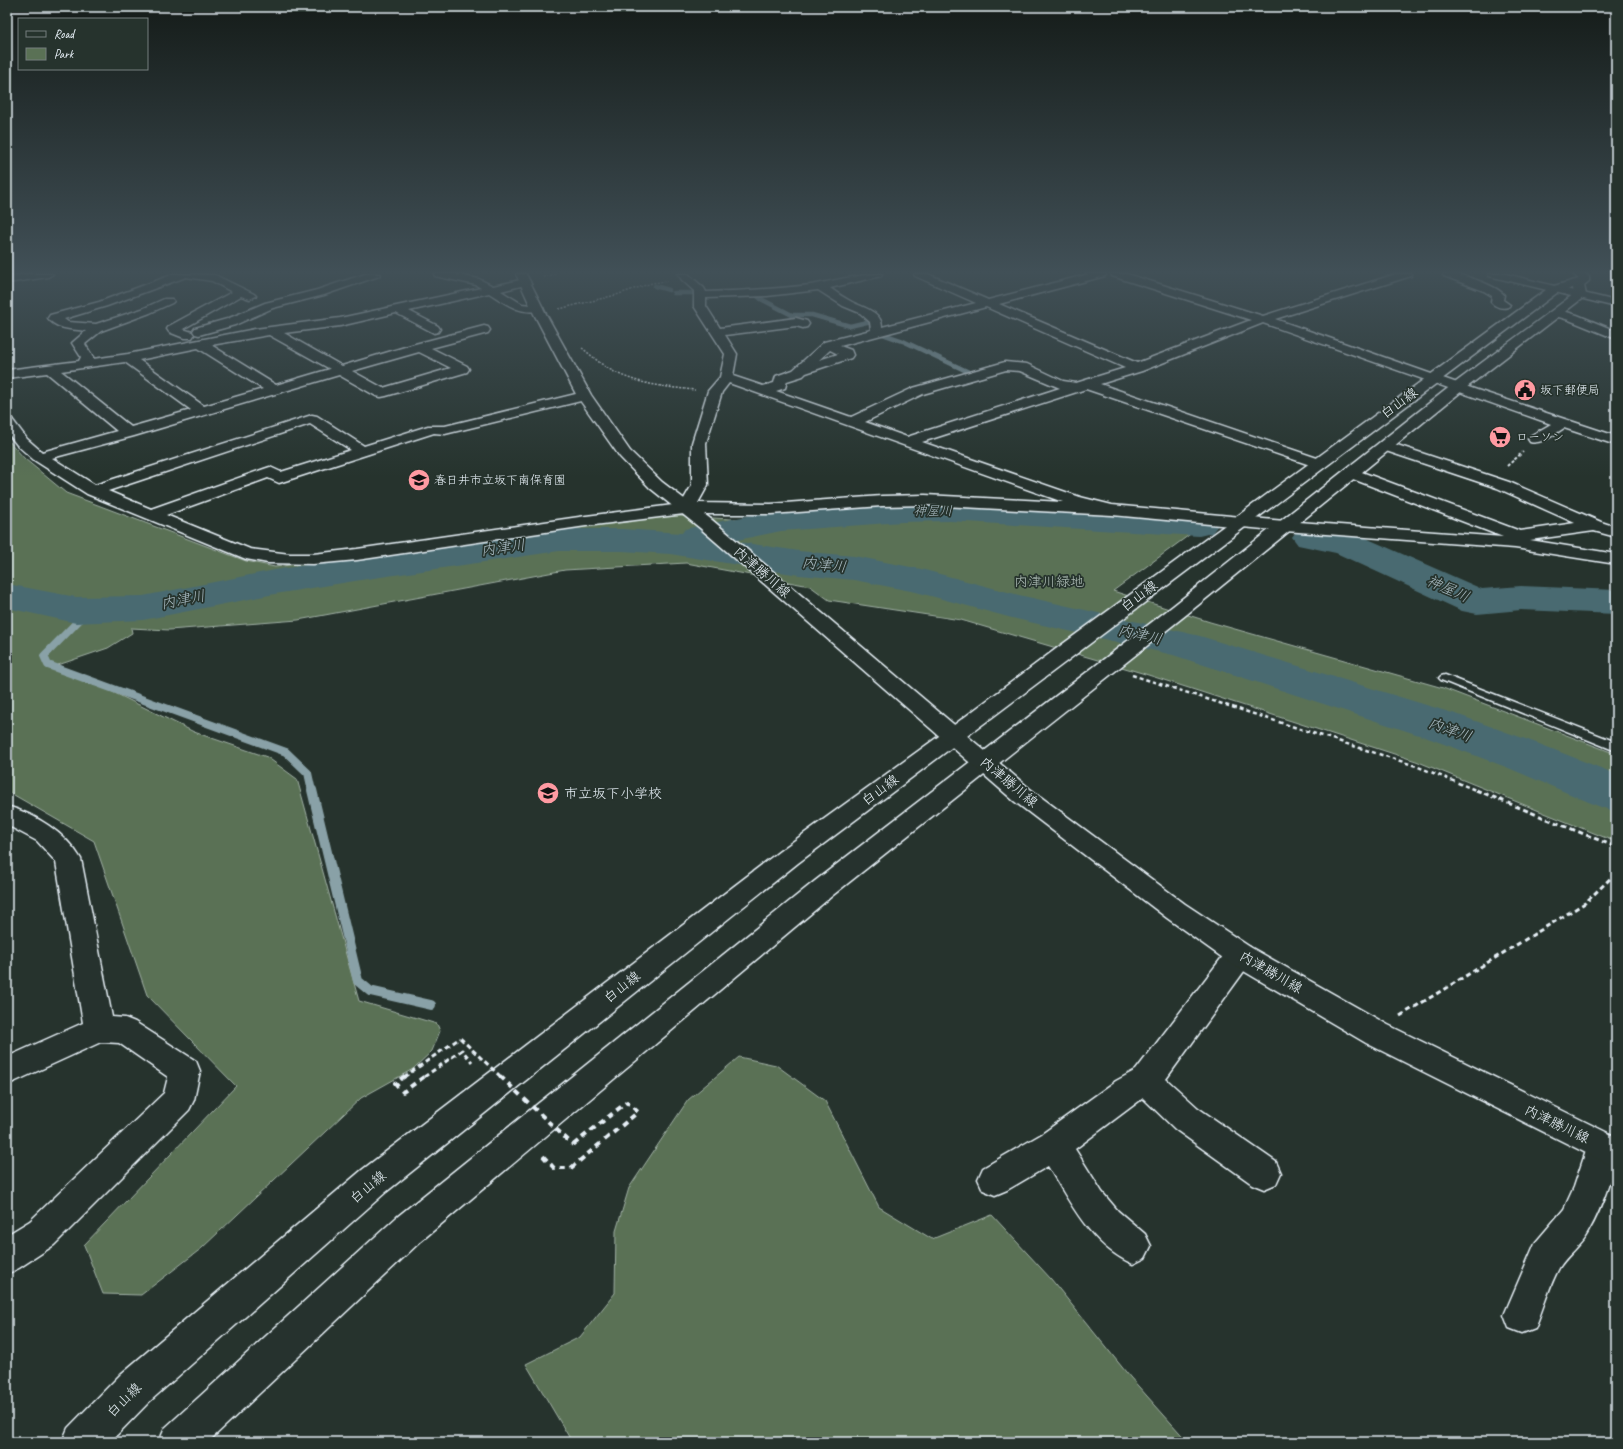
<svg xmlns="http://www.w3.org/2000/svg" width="1623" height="1449" font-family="Caveat,'Klee One',sans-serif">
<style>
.green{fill:#5a7155;stroke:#a1b1a6}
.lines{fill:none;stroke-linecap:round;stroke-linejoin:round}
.stream-far2{stroke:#89a1a7;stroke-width:4.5}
.stream-far1{stroke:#89a1a7;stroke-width:8}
.stream{stroke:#89a1a7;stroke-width:10}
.river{fill:#4a6b71;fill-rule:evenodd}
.service-casing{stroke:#e8f1f8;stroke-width:3}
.minor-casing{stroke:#e8f1f8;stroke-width:3}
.tertiary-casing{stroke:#e8f1f8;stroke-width:3}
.secondary-casing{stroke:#e8f1f8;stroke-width:3}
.trunk-casing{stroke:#e8f1f8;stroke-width:3}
.path-far4{stroke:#e8f1f8;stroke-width:1.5;stroke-dasharray:2 1.5;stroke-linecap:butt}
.path-far3{stroke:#e8f1f8;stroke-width:2;stroke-dasharray:3 2;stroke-linecap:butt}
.path-far2{stroke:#e8f1f8;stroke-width:2.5;stroke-dasharray:4 3;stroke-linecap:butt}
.path-far1{stroke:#e8f1f8;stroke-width:3;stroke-dasharray:5 3.5;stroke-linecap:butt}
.path{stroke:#e8f1f8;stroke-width:4;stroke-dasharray:6 5;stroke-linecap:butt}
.service{fill:#26332d;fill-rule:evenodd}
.minor{fill:#26332d;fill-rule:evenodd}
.tertiary{fill:#26332d;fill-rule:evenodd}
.secondary{fill:#26332d;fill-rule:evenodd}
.trunk{fill:#26332d;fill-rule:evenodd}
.path-bridge-far1{stroke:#e8f1f8;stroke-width:3;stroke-dasharray:5 3.5;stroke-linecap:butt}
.path-bridge{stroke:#e8f1f8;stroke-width:4;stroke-dasharray:6 5;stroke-linecap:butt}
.labels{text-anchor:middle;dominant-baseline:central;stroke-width:3.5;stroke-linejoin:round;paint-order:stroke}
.far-poi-label{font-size:12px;fill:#e8f1f8;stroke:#26332d;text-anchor:start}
.far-water-label{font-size:13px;font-style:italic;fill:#a9bbc2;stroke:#26332d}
.street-label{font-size:14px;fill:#e8f1f8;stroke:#26332d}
.park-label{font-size:14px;fill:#afbeb7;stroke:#26332d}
.poi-label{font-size:14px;fill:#e8f1f8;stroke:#26332d;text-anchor:start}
.water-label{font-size:15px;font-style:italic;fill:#a9bbc2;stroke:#26332d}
</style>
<rect width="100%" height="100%" fill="#26332d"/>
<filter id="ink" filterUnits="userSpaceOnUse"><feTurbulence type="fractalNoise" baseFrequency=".025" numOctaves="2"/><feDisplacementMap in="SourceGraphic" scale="8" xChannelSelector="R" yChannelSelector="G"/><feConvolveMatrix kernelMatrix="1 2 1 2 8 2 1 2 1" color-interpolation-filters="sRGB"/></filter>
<g filter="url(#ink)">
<!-- green -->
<path class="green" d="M7,439L25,459L66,493L246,561L275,567L660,515L731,519L857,517L925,513L1104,520L1200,527L1113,591L1210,622L1443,688L1616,754V842L1416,761L1142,673L961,620L829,600L810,586L686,563L565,570L298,620L169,630L131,628L132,633L108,648L58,665L194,732L267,757L297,779L359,1001L437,1024L440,1031L432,1051L413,1069L361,1098L202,1248L141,1295L103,1294L84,1245L236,1086L147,995L94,841L7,791Z
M739,1057L776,1065L825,1101L879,1207L932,1239L992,1215L1051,1279L1130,1377L1188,1442H572L526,1364L580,1337L615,1293L616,1231L629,1188L688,1100Z"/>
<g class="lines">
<!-- stream-far2 -->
<path class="stream-far2" d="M655,286L669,290
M674,293H694
M755,294L761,299L792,315H812L850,326L871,321
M880,333L903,341L973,374"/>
<!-- stream-far1 -->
<path class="stream-far1" d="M90,609L44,656L48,665L286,752L308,773L312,791"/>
<!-- stream -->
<path class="stream" d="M312,790L358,981L370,991L431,1005"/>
<!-- river -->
<path class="river" d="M950,499L1199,514L1212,517L1218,525L1212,533L1199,536L950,521L902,522L781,531L733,541L799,551L854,556L921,569L1019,595L1200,636L1459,715L1542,745L1616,774V812L1598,806L1506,767L1425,737L1173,655L1012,618L916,592L854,580L799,575L670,554L622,551H559L367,579L275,594L143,620L76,623L7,608V584L76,597L143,596L275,570L367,555L559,529H622L682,533L685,529L698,526L781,509L902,500Z
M1311,526L1359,535L1482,589L1521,586L1616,590V614L1521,610L1477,614L1462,611L1336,553L1298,545L1292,537L1298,529Z"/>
<!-- service casing -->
<g class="service-casing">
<path id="service" d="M1445,675L1616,742V751L1441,680L1439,678L1441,676Z"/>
</g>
<!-- minor casing -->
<g class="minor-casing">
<path id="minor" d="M27,274H53L48,277L7,283V277Z
M174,274L215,275L254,294L256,296L250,299L241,296L183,329L192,332L194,335L192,338H184L169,332L167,329L169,326L232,292L212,281L186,277L107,306L64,319L68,322L96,324L142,309L164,299H172L174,301L172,303L150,313L101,331L85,344L93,357V359L128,354L255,329L340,318L481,288L476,285L435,276L434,274H454L479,279L493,286L525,279L529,280L530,282L529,284L501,291L522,304L541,306L543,308L541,310C521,316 505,303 489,293L409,311L438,326L440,329L438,332L434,333L396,313L340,326L284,333L342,366L415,344L484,326L488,327L490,330L488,333L431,348L467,366L469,369L467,372L386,396L381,397L376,396L339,375L134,436L52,458L95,485L312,415L317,416L364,446L428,426H445L584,392L589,393L591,396L589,399L445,434L434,433L285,481L279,483L268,478L166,515L250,549L290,554H313L357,549L586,516L681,504L692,485V443L708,391L720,377L725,354L694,306V291L682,280L678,274H688L704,288L706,292C740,291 775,289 810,285C834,281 858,274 882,274L881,276L830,288C837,293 844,298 852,302C864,308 882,312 882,327L976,303L915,276L914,274H928L988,300L1089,274H1106L1105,276L999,304L1137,363L1251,320L1112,276L1111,274H1127L1263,316L1396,274H1412L1411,276L1275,319L1477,390L1616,436V445L1564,428C1554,434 1542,445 1530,442L1528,439L1530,436L1551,424L1263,323L1142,371L1100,384L1323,460L1326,463L1323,466L1318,468L1313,466L1086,389L922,442L1080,497L1112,505L1285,521L1503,537L1345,476L1343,473L1345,470L1351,468L1520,531L1575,523L1497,488L1380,449L1377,446L1380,443L1385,441L1509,482L1601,522L1616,527V537L1594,531L1530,540L1616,554V564L1515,548L1285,531L1112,515L925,505L882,506L771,514H684L586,526L357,560L313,564L268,563L246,559L87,494L34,460L17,445L7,432V418L12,419L27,439L42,452L117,431L47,373L7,378V370L79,361L81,357L72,343L86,331C73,329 57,330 48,318L50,315L99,302ZM818,290L843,306L860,313L870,322L871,330L824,342L793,370L776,376L774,383L763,386L733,376L737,354L725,335L796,326L803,328L807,327L809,324L807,321L796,318L720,328L706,306V298L767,296ZM986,307L1125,368L1076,383L1063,381L1027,364L1005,362L913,388L851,417L776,391L785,388L787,381L803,376L806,373L851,358L853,355L851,350L840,346ZM269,335L330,369L276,385L211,345ZM198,348L263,389L204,406L139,360ZM830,350L838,354L819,360ZM419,352L451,368L383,388L352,371ZM125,362L191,410L131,427L61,371ZM1006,370L1020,371L1060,388L907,437L865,422L923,394ZM729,383L1063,502L925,495L882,496L771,504L698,503L708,485L706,443L722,392ZM310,424L351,450L281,472L270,467L264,469L151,509L108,491Z
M365,274H380L379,276L324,295L273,308L235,325L199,335L195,334L193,331L195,328L227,319L265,303L317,290Z
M1443,274C1448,274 1454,273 1458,274C1469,277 1497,286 1504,295L1503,300L1510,305L1508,307C1502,309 1495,307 1491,302L1492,296L1484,291L1444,276Z
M1556,309L1577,315L1616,331V339L1569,320L1552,315L1550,313L1552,311Z
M7,806C35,814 66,833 81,859L112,1017L125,1018L135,1022L196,1061L200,1071L194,1100L189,1110L54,1245L19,1268L7,1274V1235L30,1221L164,1093L168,1077L119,1043L101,1042L7,1085V1057L83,1023L56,862L37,841L7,825Z
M1240,944L1250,947L1254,955L1250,963L1166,1079L1198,1108L1276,1162L1281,1173L1276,1184L1264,1189L1252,1184L1175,1129L1143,1098L1075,1149L1102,1192L1118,1211L1145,1234L1151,1246L1145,1258L1133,1264C1091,1246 1070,1202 1048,1166L1007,1190L995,1195L983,1190L978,1179L983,1168L1042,1134L1116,1081L1136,1070L1230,947Z
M1603,1132L1615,1136C1623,1156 1599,1214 1588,1232C1581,1246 1567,1255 1559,1268C1549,1286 1543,1309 1535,1328L1522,1333L1509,1328L1504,1315L1535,1243L1564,1209L1574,1187L1591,1136Z"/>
</g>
<!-- tertiary casing -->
<g class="tertiary-casing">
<path id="tertiary" d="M1573,274H1586L1589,277V281L1584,285L1586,295L1584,297L1462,391L1187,614L833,895L421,1241L208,1442H159L165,1428L397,1217L815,881L1173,606L1452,385L1574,294L1573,288L1558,292L798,863L386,1192L149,1402L110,1442H62L68,1428L121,1374L362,1170L780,851L946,731L1056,649L1550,287L1579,279Z"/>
</g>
<!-- secondary casing -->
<g class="secondary-casing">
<path id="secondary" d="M516,274H526L546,314L591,395L630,451L662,482L712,520L1030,789L1185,904L1250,947L1388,1025L1616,1137V1168L1366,1043L1230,963L1167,918L1014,801L700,528L650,488L620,457L577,396L534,314Z"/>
</g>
<!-- trunk casing -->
<g class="trunk-casing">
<path id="trunk" d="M1488,274H1506L1616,301V307L1489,276Z"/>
</g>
<!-- path-far4 -->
<path class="path-far4" d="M543,277L556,274
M559,309L616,295L652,283L668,281
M582,348C590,354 598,362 606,367C632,384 665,387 695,390"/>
<!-- path-far3 -->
<path class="path-far3" d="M1507,466L1523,452"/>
<!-- path-far2 -->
<path class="path-far2" d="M1132,675L1416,766L1478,791"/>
<!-- path-far1 -->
<path class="path-far1" d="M1476,790L1616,847
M1400,1016L1585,903L1616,873
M404,1077L460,1038
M424,1077L462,1050L472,1062"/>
<!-- path -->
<path class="path" d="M405,1076L395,1083L403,1092L425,1076
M543,1156L554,1168H571L638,1112L627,1102L573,1145"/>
<!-- service -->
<use href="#service" class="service"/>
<!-- minor -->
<use href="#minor" class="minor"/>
<!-- tertiary -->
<use href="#tertiary" class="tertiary"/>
<!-- secondary -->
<use href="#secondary" class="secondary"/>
<!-- trunk -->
<use href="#trunk" class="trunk"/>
<!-- path-bridge-far1 -->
<path class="path-bridge-far1" d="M460,1038L501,1077"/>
<!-- path-bridge -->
<path class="path-bridge" d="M500,1076L573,1145"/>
</g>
</g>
<!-- sky -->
<linearGradient id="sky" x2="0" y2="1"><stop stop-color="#151c19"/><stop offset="0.57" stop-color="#415057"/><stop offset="1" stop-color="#415057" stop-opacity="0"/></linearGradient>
<rect width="1623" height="477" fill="url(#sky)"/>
<!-- icons -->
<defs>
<g id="civic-disc" transform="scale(1.15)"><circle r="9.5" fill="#ff9aa2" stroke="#26332d"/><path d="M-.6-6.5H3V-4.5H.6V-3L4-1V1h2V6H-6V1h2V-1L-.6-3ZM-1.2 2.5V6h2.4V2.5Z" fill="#111"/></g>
<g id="supermarket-disc" transform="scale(1.15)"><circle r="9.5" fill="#ff9aa2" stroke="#26332d"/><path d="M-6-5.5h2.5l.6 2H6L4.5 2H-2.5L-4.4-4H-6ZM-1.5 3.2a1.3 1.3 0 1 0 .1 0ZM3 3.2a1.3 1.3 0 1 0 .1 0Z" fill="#111"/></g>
<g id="school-disc" transform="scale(1.15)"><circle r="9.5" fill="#ff9aa2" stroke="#26332d"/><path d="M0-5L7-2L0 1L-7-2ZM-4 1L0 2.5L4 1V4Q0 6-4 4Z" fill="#111"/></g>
</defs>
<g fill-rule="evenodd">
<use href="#civic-disc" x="1525" y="390"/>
<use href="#supermarket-disc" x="1500" y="437"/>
<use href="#school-disc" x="419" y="480"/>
<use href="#school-disc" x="548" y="793"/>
</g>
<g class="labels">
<!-- far-poi labels -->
<g class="far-poi-label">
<text x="1540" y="390">坂下郵便局</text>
<text x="1516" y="437">ローソン</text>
<text x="434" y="480">春日井市立坂下南保育園</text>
</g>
<!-- far-water labels -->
<g class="far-water-label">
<text x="933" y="511">神屋川</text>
</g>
<!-- street labels -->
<g class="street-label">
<text transform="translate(1399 403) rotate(-36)">白山線</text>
<text transform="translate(762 572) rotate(41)">内津勝川線</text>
<text transform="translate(1139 596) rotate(-37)">白山線</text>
<text transform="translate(1009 782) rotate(40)">内津勝川線</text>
<text transform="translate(880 790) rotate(-36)">白山線</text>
<text transform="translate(1271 972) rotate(30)">内津勝川線</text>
<text transform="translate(622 987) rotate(-38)">白山線</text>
<text transform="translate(1557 1124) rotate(26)">内津勝川線</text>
<text transform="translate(368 1187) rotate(-40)">白山線</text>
<text transform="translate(124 1400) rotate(-45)">白山線</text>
</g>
<!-- park labels -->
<g class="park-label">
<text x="1049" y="581">内津川緑地</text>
</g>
<!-- poi labels -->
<g class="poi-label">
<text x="564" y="793">市立坂下小学校</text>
</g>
<!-- water labels -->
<g class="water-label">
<text transform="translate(503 548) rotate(-8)">内津川</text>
<text transform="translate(824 565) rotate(6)">内津川</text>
<text transform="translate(1448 589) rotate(24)">神屋川</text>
<text transform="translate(183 600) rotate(-11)">内津川</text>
<text transform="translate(1140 635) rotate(13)">内津川</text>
<text transform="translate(1450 730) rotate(20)">内津川</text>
</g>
</g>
<!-- margin -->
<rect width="1623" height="1449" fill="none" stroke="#26332d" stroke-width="24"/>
<rect x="12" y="12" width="1599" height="1425" fill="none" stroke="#e8f1f8" stroke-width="1.5" filter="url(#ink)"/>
<!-- legend -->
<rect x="18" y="18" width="130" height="52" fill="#26332d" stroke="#747f7e"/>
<rect x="26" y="31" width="20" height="6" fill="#26332d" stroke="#747f7e"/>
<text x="54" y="38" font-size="12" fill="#e8f1f8">Road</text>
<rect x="26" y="48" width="20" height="12" fill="#5a7155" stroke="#747f7e"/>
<text x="54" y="58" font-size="12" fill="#e8f1f8">Park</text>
</svg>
